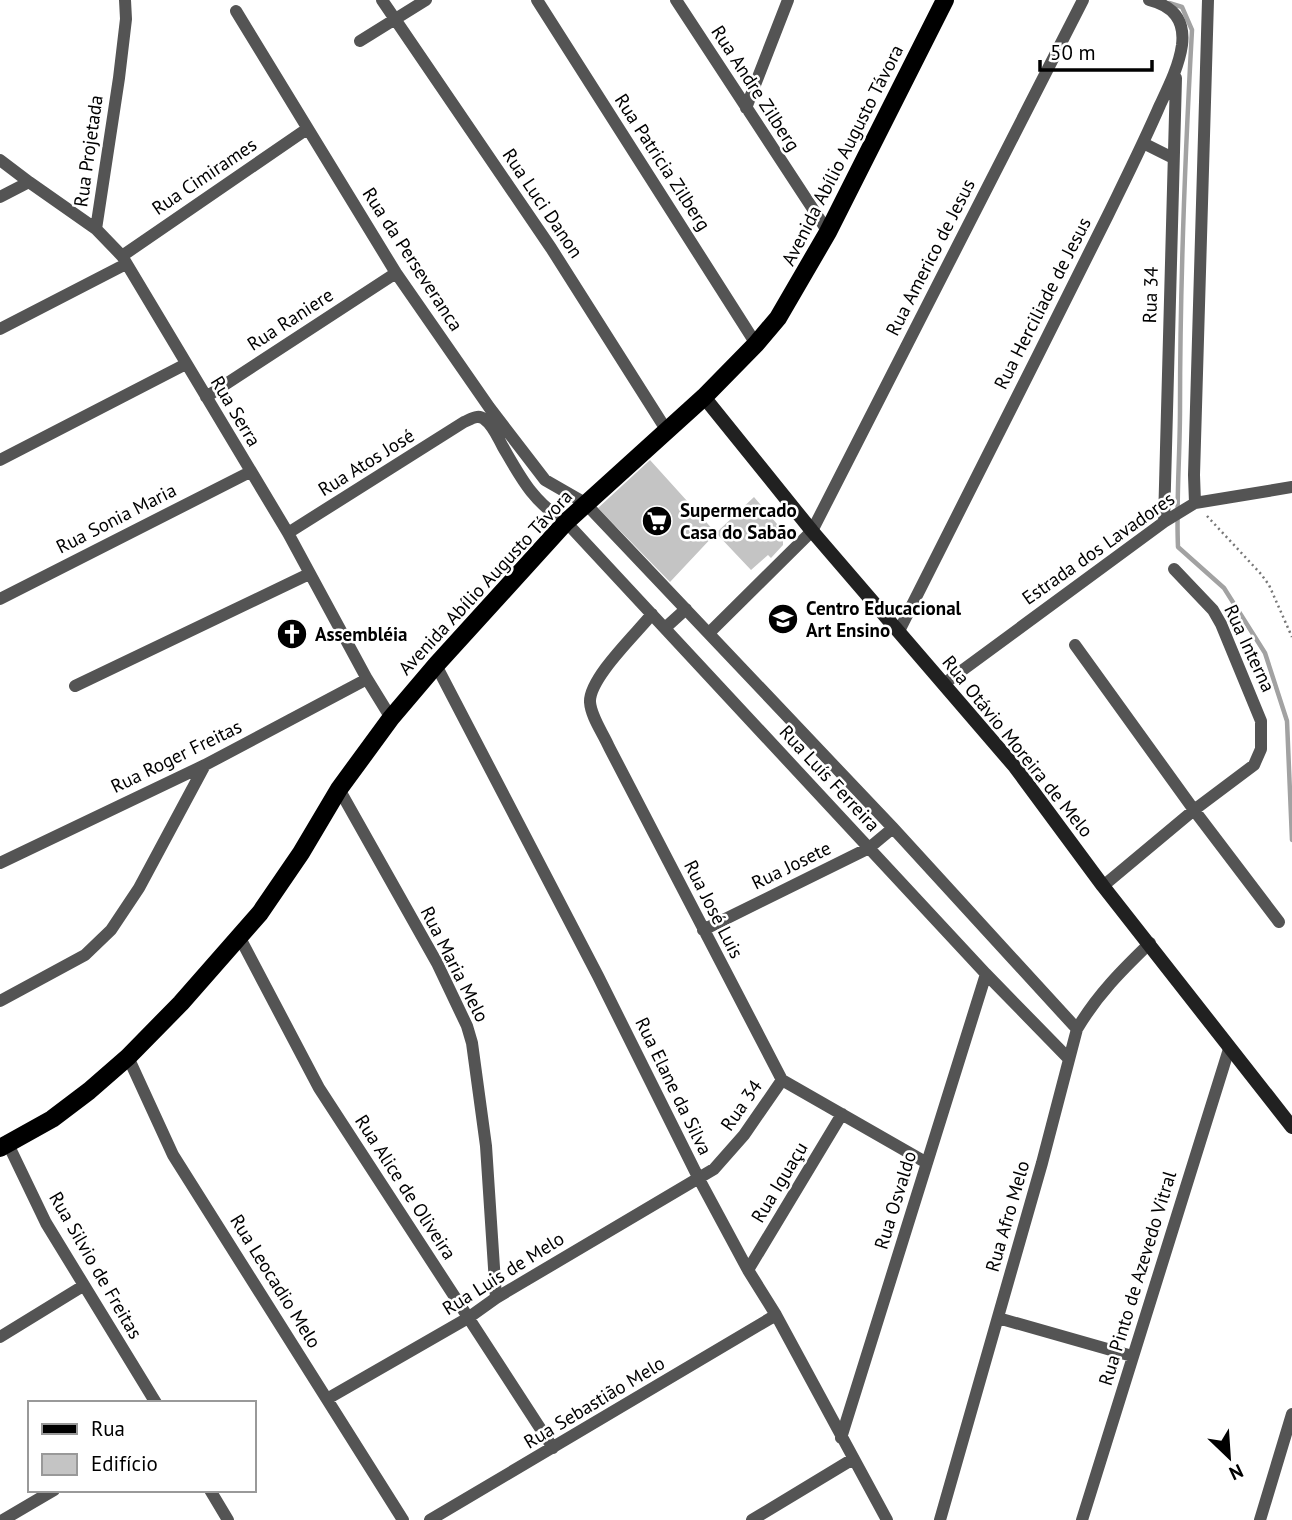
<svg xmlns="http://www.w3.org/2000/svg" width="1292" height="1520" font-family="'PT Sans',sans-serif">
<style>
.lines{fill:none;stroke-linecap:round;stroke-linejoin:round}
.stream{stroke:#a2a2a2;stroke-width:4.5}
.building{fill:#c4c4c4}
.path{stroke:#767676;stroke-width:2.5;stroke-dasharray:2 3.5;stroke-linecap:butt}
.street{stroke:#545454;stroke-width:12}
.secondary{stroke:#212121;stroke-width:14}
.primary{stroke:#000;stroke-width:18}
.labels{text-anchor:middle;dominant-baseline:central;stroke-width:5;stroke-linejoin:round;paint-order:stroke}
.street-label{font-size:19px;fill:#000;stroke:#fff}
.poi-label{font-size:19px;font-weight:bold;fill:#000;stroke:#fff;text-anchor:start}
</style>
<rect width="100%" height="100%" fill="#fff"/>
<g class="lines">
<!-- stream -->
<path class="stream" d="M1169,3L1182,7L1192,30C1185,156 1180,282 1180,409C1180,455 1176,501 1178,547L1224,588L1265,653L1287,721L1292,840"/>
</g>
<!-- building -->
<path class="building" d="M650,460L716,533L670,582L598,508Z
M754,497L783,531V545L771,558L768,555L751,570L716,533Z"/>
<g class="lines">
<!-- path -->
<path class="path" d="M1207,516L1261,574L1269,585L1292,637"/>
<!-- street -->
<path class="street" d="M382,0L551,248L667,431
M537,0L756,344
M676,0L828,232
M236,11L396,273L489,407L545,480L585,503L893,828L1077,1029
M360,41L426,0
M746,108L788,0
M1143,143L1173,158
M0,160L29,182
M0,197L29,182L96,229L122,256L288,533L367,679L391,718
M96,229L119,78L126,19L125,0
M122,256L307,129
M0,329L126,264
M206,397L396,273
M0,460L186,364
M1195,503L1194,475L1208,0
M1164,522L1176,78
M288,533L464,422C471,419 478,414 484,419C493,425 498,438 503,447C521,478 533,502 566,522L986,974L1068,1058
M0,599L250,472
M652,614C637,633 589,678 590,702C591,717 603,733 609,747L782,1080L927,1163
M665,628L686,609
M899,631C969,492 1039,354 1108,215C1126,178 1144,142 1160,105C1169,86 1179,66 1182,45C1185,20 1173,6 1149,0
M709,633L812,531L1083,0
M1075,645L1194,810L1279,922
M436,665L598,976L699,1179L748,1270L776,1315L887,1520
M945,683L1164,522L1195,503L1292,487
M75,686L309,574
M339,789L437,963L467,1026L472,1043L486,1146L496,1298
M0,863L205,765L367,679
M1103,886L1194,810L1254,765L1261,749V721L1221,624L1213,610L1174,569
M703,930L869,848L893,828
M240,938L319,1088L553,1448
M0,1001L85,955L111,930L139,888L205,765
M128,1057L173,1155L403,1520
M8,1144L46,1223L156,1403
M748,1270L842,1114
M998,1318L1132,1356
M0,1337L83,1286
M327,1399L468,1318L496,1298L714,1169L744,1135L782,1080
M841,1438L986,974
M210,1490L228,1520
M3,1520L54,1490
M430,1520L776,1315
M752,1520L853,1459
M940,1520L1042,1163L1077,1029C1097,995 1122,970 1150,943
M1082,1520L1229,1049
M1260,1520L1292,1414"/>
<!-- secondary -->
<path class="secondary" d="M704,397L812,531L1015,767L1103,886L1292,1127"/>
<!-- primary -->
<path class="primary" d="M0,1148L52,1119L89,1091L128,1057L181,1003L260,913L301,853L339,789L391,718L436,665L566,522L704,397L756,344L778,318L828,232L945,0"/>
</g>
<!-- icons -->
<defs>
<g id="supermarket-disc" transform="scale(1.575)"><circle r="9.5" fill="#000" stroke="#fff"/><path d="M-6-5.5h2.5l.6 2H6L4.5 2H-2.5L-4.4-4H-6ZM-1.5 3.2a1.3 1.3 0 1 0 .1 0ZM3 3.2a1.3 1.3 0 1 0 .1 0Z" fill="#fff"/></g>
<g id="school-disc" transform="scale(1.575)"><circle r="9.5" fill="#000" stroke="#fff"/><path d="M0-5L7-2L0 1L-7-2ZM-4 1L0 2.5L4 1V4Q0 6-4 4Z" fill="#fff"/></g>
<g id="church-disc" transform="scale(1.575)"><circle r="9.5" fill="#000" stroke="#fff"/><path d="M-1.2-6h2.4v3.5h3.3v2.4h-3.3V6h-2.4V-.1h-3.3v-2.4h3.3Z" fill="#fff"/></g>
</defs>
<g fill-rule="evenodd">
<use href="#supermarket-disc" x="657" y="521"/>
<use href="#school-disc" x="783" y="619"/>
<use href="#church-disc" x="292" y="634"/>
</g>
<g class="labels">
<!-- street labels -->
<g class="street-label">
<text transform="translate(756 88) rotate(57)">Rua Andre Zilberg</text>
<text transform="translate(88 151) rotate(-82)">Rua Projetada</text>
<text transform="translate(842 155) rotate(-63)">Avenida Abílio Augusto Távora</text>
<text transform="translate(663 162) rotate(57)">Rua Patricia Zilberg</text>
<text transform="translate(204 176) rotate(-34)">Rua Cimirames</text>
<text transform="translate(543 203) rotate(56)">Rua Luci Danon</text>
<text transform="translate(930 257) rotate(-63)">Rua Americo de Jesus</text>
<text transform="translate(413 259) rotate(57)">Rua da Perseveranca</text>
<text transform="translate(1150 295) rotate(-88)">Rua 34</text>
<text transform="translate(1042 303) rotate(-63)">Rua Herciliade de Jesus</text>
<text transform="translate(290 319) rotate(-33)">Rua Raniere</text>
<text transform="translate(236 411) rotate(59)">Rua Serra</text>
<text transform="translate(366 462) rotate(-32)">Rua Atos José</text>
<text transform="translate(116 518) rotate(-27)">Rua Sonia Maria</text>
<text transform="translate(1098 548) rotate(-35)">Estrada dos Lavadores</text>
<text transform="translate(485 582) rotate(-47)">Avenida Abílio Augusto Távora</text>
<text transform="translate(1250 648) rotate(65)">Rua Interna</text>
<text transform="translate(1018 746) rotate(51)">Rua Otávio Moreira de Melo</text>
<text transform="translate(176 756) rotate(-26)">Rua Roger Freitas</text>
<text transform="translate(830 778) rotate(47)">Rua Luís Ferreira</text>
<text transform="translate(791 865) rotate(-26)">Rua Josete</text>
<text transform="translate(714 909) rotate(63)">Rua José Luis</text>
<text transform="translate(455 964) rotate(63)">Rua Maria Melo</text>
<text transform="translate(674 1086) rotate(64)">Rua Elane da Silva</text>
<text transform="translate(741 1105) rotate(-55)">Rua 34</text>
<text transform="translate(779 1182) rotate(-59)">Rua Iguaçu</text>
<text transform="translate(406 1187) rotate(57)">Rua Alice de Oliveira</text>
<text transform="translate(895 1200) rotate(-73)">Rua Osvaldo</text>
<text transform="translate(1007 1216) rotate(-74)">Rua Afro Melo</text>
<text transform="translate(96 1265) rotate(60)">Rua Silvio de Freitas</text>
<text transform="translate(503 1273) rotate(-32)">Rua Luis de Melo</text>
<text transform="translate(1137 1278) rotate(-73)">Rua Pinto de Azevedo Vitral</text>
<text transform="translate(276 1281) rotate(58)">Rua Leocadio Melo</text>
<text transform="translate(594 1402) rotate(-31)">Rua Sebastião Melo</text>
</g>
<!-- poi labels -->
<g class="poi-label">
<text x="680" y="510">Supermercado<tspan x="680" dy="22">Casa do Sabão</tspan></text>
<text x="806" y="608">Centro Educacional<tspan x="806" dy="22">Art Ensino</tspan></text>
<text x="315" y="634">Assembléia</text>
</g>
</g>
<!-- legend -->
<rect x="28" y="1401" width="228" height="91" fill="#ffffff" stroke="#999999" stroke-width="2"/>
<rect x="42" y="1424" width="35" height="10" fill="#000000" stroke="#999999" stroke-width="2"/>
<text x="91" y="1436" font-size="21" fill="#000000">Rua</text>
<rect x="42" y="1454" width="35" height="21" fill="#c4c4c4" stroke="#999999" stroke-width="2"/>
<text x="91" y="1471" font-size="21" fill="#000000">Edifício</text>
<!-- north arrow -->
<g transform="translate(1229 1457) rotate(155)" stroke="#ffffff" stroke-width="5" paint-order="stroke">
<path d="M0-5L12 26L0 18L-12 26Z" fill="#000000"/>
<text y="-10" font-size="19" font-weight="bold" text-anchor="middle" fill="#000000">N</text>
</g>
<!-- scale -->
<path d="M1040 60v10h112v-10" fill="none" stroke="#000000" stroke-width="3.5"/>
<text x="1050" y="60" font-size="21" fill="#000000" stroke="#ffffff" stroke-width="5" paint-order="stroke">50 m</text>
</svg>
